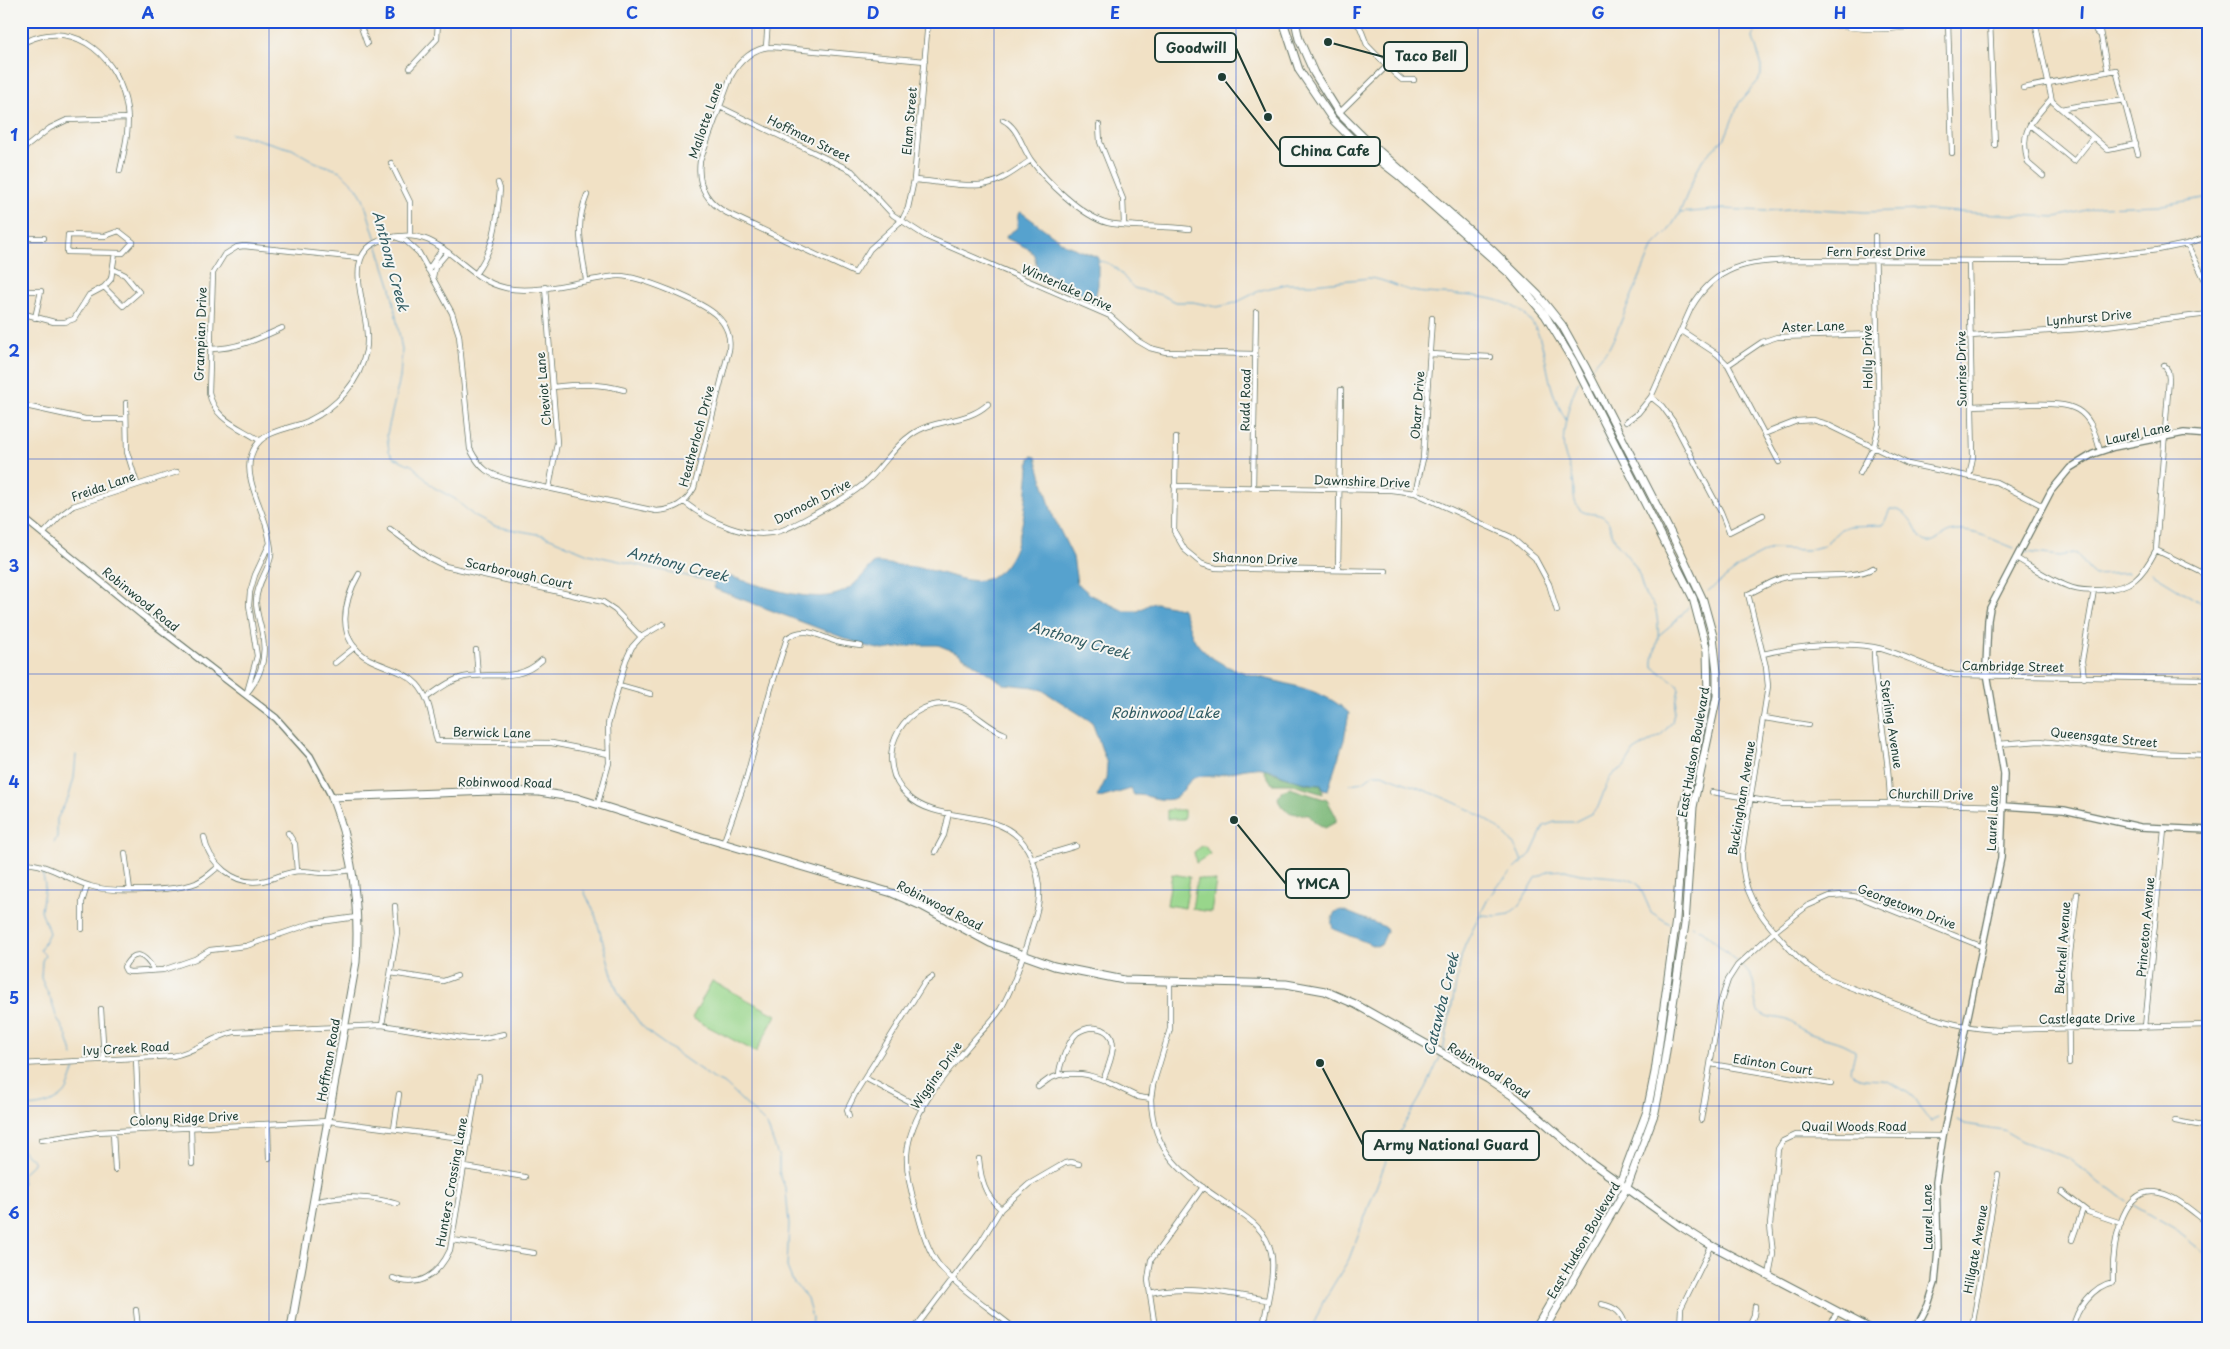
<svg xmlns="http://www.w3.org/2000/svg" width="2230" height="1349" font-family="'Playpen Sans',sans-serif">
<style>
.green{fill:#98d68b;stroke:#5c8a60}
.forest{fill:#7ab777;stroke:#4c7a56}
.water{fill:#56a2ce;stroke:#3a7081}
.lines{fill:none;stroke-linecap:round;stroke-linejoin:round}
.stream{stroke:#56a2ce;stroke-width:1}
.minor-casing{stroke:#687667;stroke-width:6}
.tertiary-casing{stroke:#687667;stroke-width:8}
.secondary-casing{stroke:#687667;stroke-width:9}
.primary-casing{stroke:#687667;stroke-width:9}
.minor{stroke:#fff;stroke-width:4.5}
.tertiary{stroke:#fff;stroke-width:5.5}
.secondary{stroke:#fff;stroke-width:7}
.primary{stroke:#fff;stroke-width:8}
.grid{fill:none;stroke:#1d4ed8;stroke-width:1;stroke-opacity:0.55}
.labels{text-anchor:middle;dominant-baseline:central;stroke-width:4;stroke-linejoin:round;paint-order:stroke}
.street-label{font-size:12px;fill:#1f3d34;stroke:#f6f6f2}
.water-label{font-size:14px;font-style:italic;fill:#305b62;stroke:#f6f6f2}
.leader{fill:none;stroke:#1f3d34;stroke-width:2}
.callout-dot{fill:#1f3d34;stroke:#f6f6f2;stroke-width:2}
.callout{fill:#f6f6f2;stroke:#1f3d34;stroke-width:2}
.callout-label{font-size:14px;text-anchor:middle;font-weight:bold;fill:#1f3d34}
.neatline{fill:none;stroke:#1d4ed8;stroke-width:2}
.grid-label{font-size:16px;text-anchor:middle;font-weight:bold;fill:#1d4ed8}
</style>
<rect width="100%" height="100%" fill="#f6f6f2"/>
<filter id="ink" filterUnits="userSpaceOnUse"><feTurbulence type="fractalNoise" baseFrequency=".02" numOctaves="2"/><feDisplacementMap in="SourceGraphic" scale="10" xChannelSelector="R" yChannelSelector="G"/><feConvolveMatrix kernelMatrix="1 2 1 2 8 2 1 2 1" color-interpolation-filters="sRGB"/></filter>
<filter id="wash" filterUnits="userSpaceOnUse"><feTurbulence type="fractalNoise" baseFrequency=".0096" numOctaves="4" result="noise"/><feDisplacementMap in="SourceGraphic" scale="20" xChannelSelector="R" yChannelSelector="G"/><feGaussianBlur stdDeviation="1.12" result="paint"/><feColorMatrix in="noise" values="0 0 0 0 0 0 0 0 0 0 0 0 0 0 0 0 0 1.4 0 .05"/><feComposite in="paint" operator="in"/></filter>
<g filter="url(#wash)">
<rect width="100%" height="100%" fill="#f1e1c5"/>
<!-- green -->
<path class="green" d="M1167,810H1184V819H1167Z
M1202,846H1205L1210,854L1196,863L1194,852Z
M1172,874L1190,877L1185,908L1167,905Z
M1197,878L1216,881L1211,912L1192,909Z
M712,981L776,1015L756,1052L692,1018Z"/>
<!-- forest -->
<path class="forest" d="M1263,769L1307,784L1321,785L1323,794L1290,784H1272Z
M1290,788L1327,800L1336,816V822L1325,828L1315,822L1309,815C1294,814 1282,814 1278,798L1282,791Z"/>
<!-- water -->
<path class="water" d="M1021,212L1066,245L1098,257V285L1094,303L1063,281L1038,270L1034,255L1029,249L1006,238L1007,235L1017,228L1018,214Z
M1032,456L1036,457L1053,516L1073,557L1077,583L1091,595L1124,611H1138L1150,604L1156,603L1181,608C1189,619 1189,635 1199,646C1235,687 1309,674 1349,713L1344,740L1328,790L1323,789L1321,785C1309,784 1298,782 1287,777C1276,773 1266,766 1254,768C1240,769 1227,774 1213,776C1206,777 1199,775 1194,778C1184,784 1183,796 1172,799C1159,802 1147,794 1134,795L1131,789L1100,798L1097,797L1106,779L1107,764L1092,722L1042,690L1034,687L1004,684L958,653L938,645H918L883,650L865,646L715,589C711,582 719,576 725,575C757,584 817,608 846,590C857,584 865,572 874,563H880C896,565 913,566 929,570C945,573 965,583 982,580C1026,572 1026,491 1030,458Z
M1342,910L1385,927L1387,931L1381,945L1375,946L1334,929C1330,925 1332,917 1335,912Z"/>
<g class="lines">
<!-- stream -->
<path class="stream" d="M231,134L249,137L292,149L315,162L340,171L357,188L363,198L376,240
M1680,213L1723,209L1765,211L1800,208L1865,212L1921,210L2056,217L2099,207L2162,205L2209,197
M377,244L391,288L402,350L400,378L387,434L389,451L393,457L413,466L433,487L455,499L474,516L493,526L543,535L588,554L714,582
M1097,261C1116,261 1122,277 1134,288L1161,295L1176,302H1193L1217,307L1235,303L1261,290L1287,284H1313L1369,278C1385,279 1399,289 1417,292C1459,298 1520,287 1539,336C1546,354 1547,374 1553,392C1556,401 1561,411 1566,420
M1590,369L1609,348L1614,338L1653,246L1669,230L1679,214L1697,170L1703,159L1725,138L1739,103L1758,81L1761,75V63L1753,38L1758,21
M2025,552L2060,556L2073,553L2077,554L2089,570L2095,575L2128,573
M2152,573L2209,608
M1708,591L1746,562L1771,549L1808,550L1823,546L1841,529L1849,526L1882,525L1885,521L1890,509H1892C1916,511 1914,539 1927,542C1934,544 1944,532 1954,531C1975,529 1995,541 2014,548
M1659,635L1677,620L1688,607
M1350,784L1363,782L1374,774H1382C1423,791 1512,815 1522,863
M54,843L57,837V819L69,796L74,778L76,755
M42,872L45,885L41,910L49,933L40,950L45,955L42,961L41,978L53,1005L56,1016L66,1034L73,1056
M584,891L595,914L615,985L620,996L641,1025L653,1036L712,1078L726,1085L767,1125L779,1158V1172L786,1190L789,1224L787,1267L793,1282L807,1298L812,1318L811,1328
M1481,915L1497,916L1509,914L1520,905L1536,878L1549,871L1565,870L1580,874L1625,878L1633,881L1639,885L1651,912L1670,924
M1692,926L1703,931L1736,961
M1742,966C1761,983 1750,991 1758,1011C1770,1020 1775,1016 1787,1020C1793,1022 1798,1029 1804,1031C1820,1039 1840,1039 1855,1051C1856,1057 1849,1067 1852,1073C1859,1083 1879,1077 1889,1082C1896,1085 1906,1091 1912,1096C1919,1104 1922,1114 1931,1121L1938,1118
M1443,1051L1461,958L1465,945L1488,899L1497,886L1531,854L1544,826L1555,822H1574L1592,813L1598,807L1609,779L1614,773L1624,767L1634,751L1661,735L1668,727L1672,722L1679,689L1677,684L1653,667C1652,656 1657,647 1658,637C1659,631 1657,613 1655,607C1653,602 1646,598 1644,592C1641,585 1641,577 1637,570C1631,558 1619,549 1613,536C1610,530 1611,524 1606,519C1598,510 1583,518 1577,506C1572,497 1575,488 1573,480C1571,469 1566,461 1564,451C1561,433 1570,396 1579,381
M21,1107C35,1107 53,1105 64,1094C69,1089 72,1076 75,1068
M1957,1120L1965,1124L2003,1130L2022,1141L2070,1159L2098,1182L2111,1189L2127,1201
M21,1149L35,1162L21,1175L23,1183L21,1184
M2133,1205L2177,1231L2209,1257
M1312,1328L1323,1302L1349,1259L1392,1145L1426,1088L1441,1055"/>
</g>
</g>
<g filter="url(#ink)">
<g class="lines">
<!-- minor casing -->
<g class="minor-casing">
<path id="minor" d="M359,21L367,44
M1354,21L1360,27L1367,45L1395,74L1402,80H1414
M1948,21L1952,153
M1990,21L1995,145
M2035,21L2052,101L2108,150L2136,144
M2093,21L2096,31L2099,34
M2098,21L2108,72
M27,41C78,18 120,60 127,109C130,130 124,151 120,171
M766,47L768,21
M925,61L772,47C754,47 739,61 731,76L700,161C697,184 706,202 727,213L855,273L870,249L902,220L908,208L914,180L928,21
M410,68L437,39L438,21
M2023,88L2116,70L2138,154
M720,107L852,171L893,215L927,237L1110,316L1138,341L1150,348L1166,352L1255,354
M2061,109C2083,104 2103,104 2124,100
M1339,113L1387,66
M1003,120C1018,127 1022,148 1031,160C1046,181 1083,217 1108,223C1134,228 1163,225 1189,229
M1099,125L1100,142L1123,199L1124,224
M2030,125L2074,161L2093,137
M21,151L50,128L67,120L128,118
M391,163L410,202V235
M2043,176L2028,163C2019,129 2031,123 2051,99
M914,180C933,181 969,188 987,184C1003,181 1017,169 1031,160
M119,231L133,242L123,253L67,252L68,235L105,236Z
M21,238H44
M2187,244L2209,288
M428,270L443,248
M476,273C495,247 497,220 500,189L498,183
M433,277L435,267L448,252
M586,280C582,247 574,227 587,195
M104,287L123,306L139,292L125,275L113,269
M545,287L557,443L549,488
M21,291H41L35,318
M21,313L54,322H65L74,319L89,295L104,287L111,279L115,253
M1682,331L1717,354L1728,365L1779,462
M1970,336L2080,329L2209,314
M210,349C237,349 258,339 282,328
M1430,354L1491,357
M1728,365L1762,342L1777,337L1877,334
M553,387C578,384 600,383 624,390
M1651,397L1662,406L1673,421L1721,512L1729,532L1763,515
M126,403L127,452L137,484
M21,405L85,419H126
M1972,406C1991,405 2011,405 2030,404C2074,403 2089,405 2100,451
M1626,422L1638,413L1651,397L1691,308C1716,265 1746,262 1792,260L2061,261L2158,250L2187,244L2209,236
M1764,434L1797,421L1812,420L1826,424L1908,464L1996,482L2043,506
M1176,438L1174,531L1185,550L1202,564L1216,568L1252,569L1386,571
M259,440C238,426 214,420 209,392L213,273L224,255L237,247L244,246L359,258
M1860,473L1874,446L1879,425L1875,236
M1969,477L1973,457L1969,261
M1174,486L1391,490L1415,493L1511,537L1535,558L1549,584L1557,611
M1253,488L1256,312
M1415,493L1423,459L1432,318
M684,502C708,521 748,541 780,531C795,526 810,516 824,509C839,501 854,493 866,482C882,468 893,447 911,435C934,418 967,424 988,404
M390,529L429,558L445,566L603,602L615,610L641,637
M44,533L61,515L73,506L177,472
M2156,550L2209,576
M2016,558C2032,567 2049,579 2067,586C2077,591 2089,591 2101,590C2132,588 2142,577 2156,550L2169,379L2168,371L2164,365
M1873,568C1857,579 1810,574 1787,577C1773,579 1761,589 1748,594L1766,667L1768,686L1742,853C1741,890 1758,914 1782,940C1792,952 1802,963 1815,971C1836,984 1862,991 1885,1000C1923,1015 1958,1029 1999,1030L2209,1025
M1338,570L1341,390
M359,574C343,602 335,640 369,659C386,668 403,670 417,684C431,699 432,722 437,741L552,743L608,754
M1874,648C1874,700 1890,750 1890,803
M476,650L478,676
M1763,654C1796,646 1849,640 1882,649C1907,656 1929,669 1955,675L2209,679
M335,663L355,647
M2084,678L2082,661L2094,590
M619,685L651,694
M247,692L257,656L249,605L250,592L255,575L269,545
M246,694C261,677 267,656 262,633C260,622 256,612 256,601C257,582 268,572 271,556C272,551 270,543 269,538C266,513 243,480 251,456C259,429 286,431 308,421C337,407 359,383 366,351C374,313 334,253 385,239C444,222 458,278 506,288C537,295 585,279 618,276C638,275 703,302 717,316C727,325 731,338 729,350L694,488C685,504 674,510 656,511L510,480C488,474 481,470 470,449L459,335L452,313L419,253L406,241L395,237
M426,698C438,690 450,680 464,677C493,671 516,684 542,660
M1764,718L1808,725
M1005,734C984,727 971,705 947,704C898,702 872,763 908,796C937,824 990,808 1019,838C1032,851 1040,877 1039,896C1039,912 1031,928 1027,943C1020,965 1012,990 1000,1010C992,1022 980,1032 971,1043C945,1074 910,1113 907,1154C906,1174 911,1193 917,1211C922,1229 927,1250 939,1265C958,1288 991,1309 1014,1328
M1998,744L2040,741L2152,753L2209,755
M1712,792L1783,804L1890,803L2003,806
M598,803L609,763L608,724L626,660L632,647L641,637L663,624
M288,833L295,844L297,871
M204,837C209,863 233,886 262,881C274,879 286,872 299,871C308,871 317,873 326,873C334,873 343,871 352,870
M21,843L22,863
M723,844L746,779L771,688L787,638C804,625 819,636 837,642C845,644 853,645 861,646
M935,852L944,835L949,813
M125,853L130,890
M1032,859L1076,846
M21,863C50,863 65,879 90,886C112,893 175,891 196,883C205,879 211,873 218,867
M82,929V902L87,886
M154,970C144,954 135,948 124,967L126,971L130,972L163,970L195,959L210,950L246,946L313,923L357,917
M391,973L443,981L457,976
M101,1009L104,1059
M382,1025L397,933L395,906
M2145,1027L2164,829
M136,1058L139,1130
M2069,1063L2068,971L2077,894
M21,1064L173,1056C195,1052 212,1037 234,1032L382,1025L468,1039H482L504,1034
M1711,1064L1831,1084
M865,1078L923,1109
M1103,1080C1088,1074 1076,1072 1059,1075C1059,1065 1069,1040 1077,1033C1083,1029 1090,1027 1096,1028C1124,1032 1110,1063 1103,1080L1138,1097L1151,1099L1153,1085L1170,1029V982
M1038,1087L1049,1079L1059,1075
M1151,1099C1152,1158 1191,1179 1234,1209C1251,1220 1266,1231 1271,1252C1276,1272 1266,1306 1263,1328
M849,1116L847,1110L856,1092L924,983L932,977
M1701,1120L1720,1004L1728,980L1737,966L1774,932L1807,906L1830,896L1844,895L1859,897L1983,947
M2175,1121L2209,1127
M268,1124L269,1158
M191,1127L192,1164
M394,1129L399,1094
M113,1132L115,1170
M41,1140L96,1132L329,1121L469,1139
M979,1159C981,1180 984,1195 1001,1209
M465,1167L525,1177
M2062,1192L2088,1212L2121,1223
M315,1202C339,1195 373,1196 397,1204
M453,1240L534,1253
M2072,1240L2083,1209
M1769,1275L1773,1254L1770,1225L1778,1149L1783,1141L1796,1135L1943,1136
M393,1278C419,1289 439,1274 450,1250L479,1077
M1150,1293C1189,1283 1228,1294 1267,1300
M1601,1304C1616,1307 1623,1313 1626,1328
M136,1310L138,1328
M915,1328L980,1243L1001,1209L1029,1184L1065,1163L1071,1162L1079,1164
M1155,1328L1148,1280L1151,1260L1203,1187
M1680,1328L1681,1308L1712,1245
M1748,1328L1754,1315L1755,1306
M1826,1328L1838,1312
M1972,1328L1998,1174
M2073,1328C2076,1309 2093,1286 2113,1282C2112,1254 2118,1183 2160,1193C2178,1197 2195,1214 2209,1224"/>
</g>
<!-- tertiary casing -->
<g class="tertiary-casing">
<path id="tertiary" d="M21,516L142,615L276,718L310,756L332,797
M2003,806L2064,810L2140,827L2209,830
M1916,1328L1928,1305L1935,1283L1938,1250L1936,1182L1943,1136L2001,858L2004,774L1986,667L1988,620L1990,608L2051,491L2070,468L2093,454L2114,447L2184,433L2209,435"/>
</g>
<!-- secondary casing -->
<g class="secondary-casing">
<path id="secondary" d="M1283,21L1299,70L1333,120L1353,140L1398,175L1511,275L1545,315L1573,361L1693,598L1707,651L1708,697L1684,806L1676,919L1655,1072L1647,1111L1620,1183L1536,1328
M1295,21L1299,39L1314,73L1339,113L1363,137L1493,251L1538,295L1562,325L1586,368L1681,553L1703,600L1713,636L1717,672V696L1693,807L1685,924L1663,1071L1655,1112L1627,1187L1545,1328
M291,1328L356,962C360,906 352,850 332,797L491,791L539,792L577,798L705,838L892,893L922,906L990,943L1054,966L1124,980L1286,984L1325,991L1355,1004L1488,1079L1516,1098L1589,1161L1680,1226L1707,1243L1869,1328"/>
</g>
<!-- primary casing -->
<g class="primary-casing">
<path id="primary" d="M1823,21C1860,30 1898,29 1935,21"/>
</g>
<!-- minor -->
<use href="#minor" class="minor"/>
<!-- tertiary -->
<use href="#tertiary" class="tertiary"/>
<!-- secondary -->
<use href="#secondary" class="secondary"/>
<!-- primary -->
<use href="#primary" class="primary"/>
</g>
</g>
<!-- grid -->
<path class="grid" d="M269,21V1328M511,21V1328M752,21V1328M994,21V1328M1236,21V1328M1478,21V1328M1719,21V1328M1961,21V1328M21,243H2209M21,459H2209M21,674H2209M21,890H2209M21,1106H2209"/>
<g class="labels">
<!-- street labels -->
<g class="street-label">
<text transform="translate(705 120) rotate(-71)">Mallotte Lane</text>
<text transform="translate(909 121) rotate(-85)">Elam Street</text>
<text transform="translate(809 138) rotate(26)">Hoffman Street</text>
<text x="1876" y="251">Fern Forest Drive</text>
<text transform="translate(1067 287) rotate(24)">Winterlake Drive</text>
<text transform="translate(2089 317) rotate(-5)">Lynhurst Drive</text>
<text transform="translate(1813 326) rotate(-2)">Aster Lane</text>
<text transform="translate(200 334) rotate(-88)">Grampian Drive</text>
<text transform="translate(1867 357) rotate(-91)">Holly Drive</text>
<text transform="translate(1961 369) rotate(-91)">Sunrise Drive</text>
<text transform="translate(543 389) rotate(-95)">Cheviot Lane</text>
<text transform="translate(1245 400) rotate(-89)">Rudd Road</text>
<text transform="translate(1417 405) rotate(-86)">Obarr Drive</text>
<text transform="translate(2138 433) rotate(-12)">Laurel Lane</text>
<text transform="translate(696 436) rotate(-75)">Heatherloch Drive</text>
<text transform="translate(1362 481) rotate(2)">Dawnshire Drive</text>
<text transform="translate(103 486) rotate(-19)">Freida Lane</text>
<text transform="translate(812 501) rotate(-27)">Dornoch Drive</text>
<text transform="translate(1255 558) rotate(2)">Shannon Drive</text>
<text transform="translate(519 573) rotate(12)">Scarborough Court</text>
<text transform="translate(141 599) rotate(39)">Robinwood Road</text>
<text transform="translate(2013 666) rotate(1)">Cambridge Street</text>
<text transform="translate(1892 724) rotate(81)">Sterling Avenue</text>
<text transform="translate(492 732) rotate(1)">Berwick Lane</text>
<text transform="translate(2104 737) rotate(6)">Queensgate Street</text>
<text transform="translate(1693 752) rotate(-80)">East Hudson Boulevard</text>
<text transform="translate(505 782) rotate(1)">Robinwood Road</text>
<text transform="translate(1931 794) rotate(1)">Churchill Drive</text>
<text transform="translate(1741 798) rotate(-81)">Buckingham Avenue</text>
<text transform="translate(1992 818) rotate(-88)">Laurel Lane</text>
<text transform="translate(940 905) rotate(27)">Robinwood Road</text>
<text transform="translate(1907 906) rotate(21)">Georgetown Drive</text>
<text transform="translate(2145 927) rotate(-85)">Princeton Avenue</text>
<text transform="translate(2062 948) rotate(-86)">Bucknell Avenue</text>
<text transform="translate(2087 1018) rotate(-1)">Castlegate Drive</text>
<text transform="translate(126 1048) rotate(-3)">Ivy Creek Road</text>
<text transform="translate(328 1060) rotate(-80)">Hoffman Road</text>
<text transform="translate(1773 1064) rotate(9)">Edinton Court</text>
<text transform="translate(1489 1070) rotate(32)">Robinwood Road</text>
<text transform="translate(936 1075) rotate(-55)">Wiggins Drive</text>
<text transform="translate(184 1118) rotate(-3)">Colony Ridge Drive</text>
<text x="1854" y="1126">Quail Woods Road</text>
<text transform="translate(451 1182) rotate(-80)">Hunters Crossing Lane</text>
<text transform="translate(1927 1217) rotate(-91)">Laurel Lane</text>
<text transform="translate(1583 1240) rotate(-60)">East Hudson Boulevard</text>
<text transform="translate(1975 1249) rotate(-80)">Hillgate Avenue</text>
</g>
<!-- water labels -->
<g class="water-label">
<text transform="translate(391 261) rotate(75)">Anthony Creek</text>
<text transform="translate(678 564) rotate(14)">Anthony Creek</text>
<text transform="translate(1080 640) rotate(16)">Anthony Creek</text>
<text x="1165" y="712">Robinwood Lake</text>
<text transform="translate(1441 1004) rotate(-76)">Catawba Creek</text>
</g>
</g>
<!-- callouts -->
<path class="leader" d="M1268 117L1236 48M1328 42L1384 57M1222 77L1280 151M1234 820L1286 884M1320 1063L1363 1145"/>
<g class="callout-dot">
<circle cx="1268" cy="117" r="5"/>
<circle cx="1328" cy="42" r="5"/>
<circle cx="1222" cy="77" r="5"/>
<circle cx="1234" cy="820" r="5"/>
<circle cx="1320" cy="1063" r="5"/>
</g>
<g class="callout">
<rect x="1155" y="33" width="81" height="29" rx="5"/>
<rect x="1384" y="42" width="83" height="29" rx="5"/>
<rect x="1280" y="137" width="100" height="29" rx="5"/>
<rect x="1286" y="869" width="63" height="29" rx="5"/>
<rect x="1363" y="1131" width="176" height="29" rx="5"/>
</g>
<g class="callout-label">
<text x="1196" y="53">Goodwill</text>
<text x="1426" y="61">Taco Bell</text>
<text x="1330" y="156">China Cafe</text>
<text x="1318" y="889">YMCA</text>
<text x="1451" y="1150">Army National Guard</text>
</g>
<!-- margin -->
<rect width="2230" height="1349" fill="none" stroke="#f6f6f2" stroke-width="55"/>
<rect x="28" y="28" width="2174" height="1294" class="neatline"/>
<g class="grid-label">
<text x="148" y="19">A</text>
<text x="390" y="19">B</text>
<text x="632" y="19">C</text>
<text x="873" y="19">D</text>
<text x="1115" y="19">E</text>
<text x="1357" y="19">F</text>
<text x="1598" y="19">G</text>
<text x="1840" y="19">H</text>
<text x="2082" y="19">I</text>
<text x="14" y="141">1</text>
<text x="14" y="357">2</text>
<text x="14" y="572">3</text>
<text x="14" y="788">4</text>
<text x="14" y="1004">5</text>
<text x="14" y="1219">6</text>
</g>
</svg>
